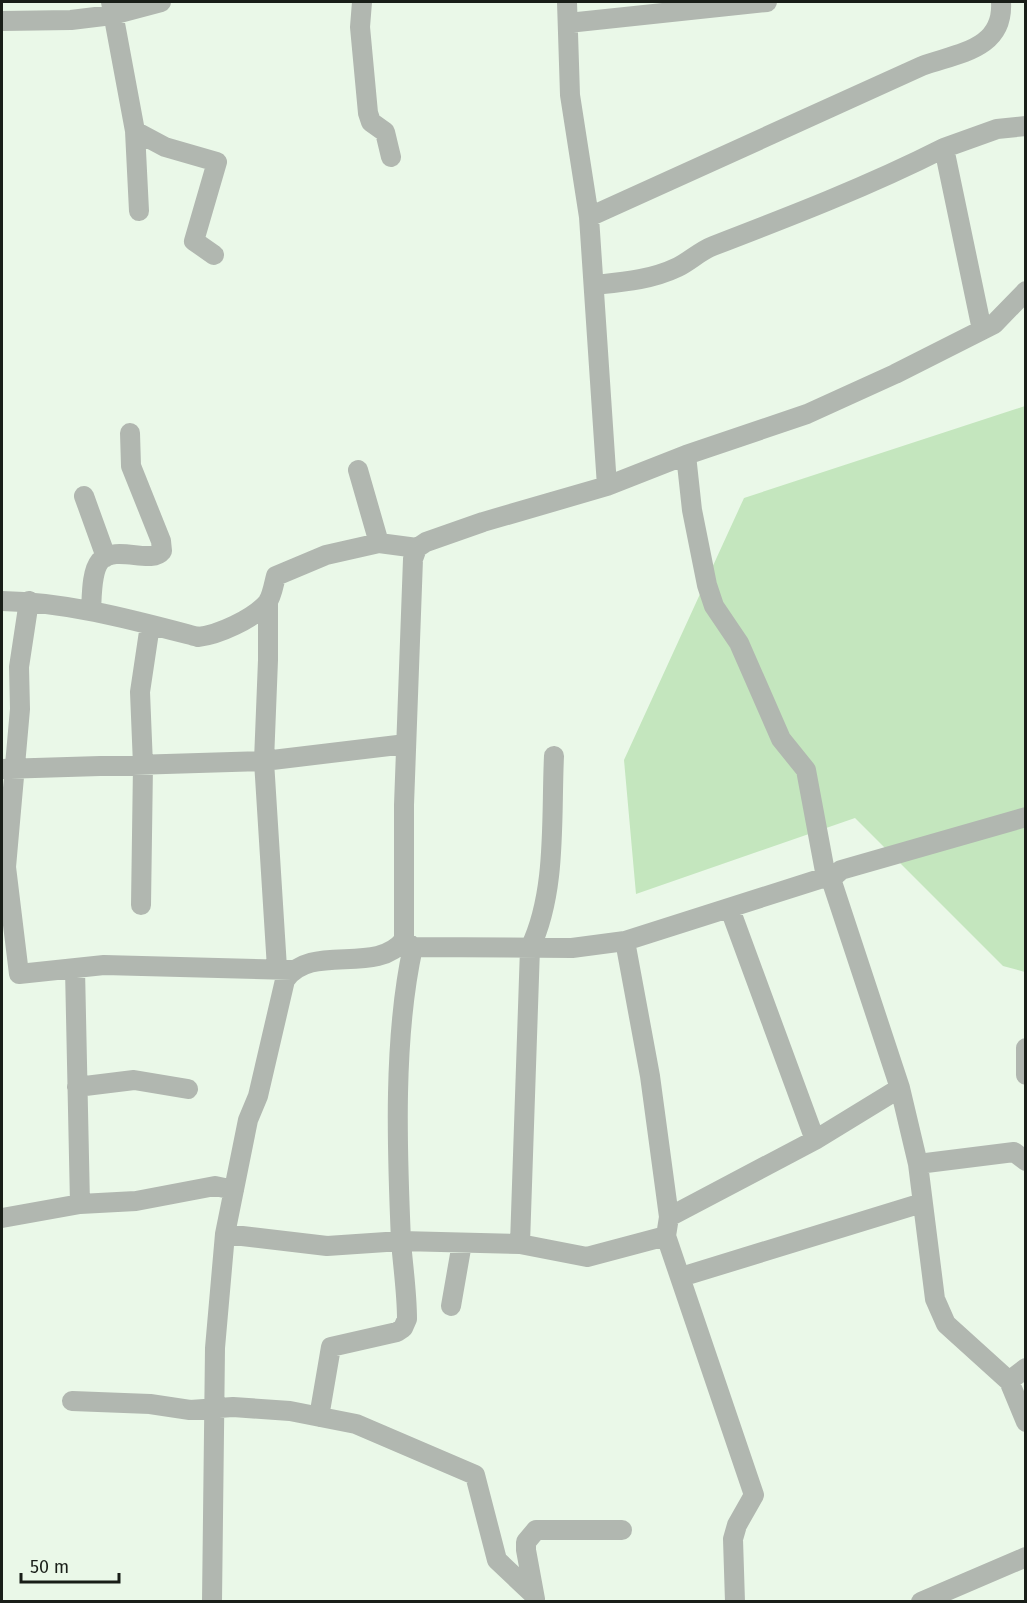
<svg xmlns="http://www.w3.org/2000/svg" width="1027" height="1603" font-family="'Fira Sans',sans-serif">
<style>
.green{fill:#c4e6be}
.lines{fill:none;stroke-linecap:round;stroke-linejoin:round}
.minor{stroke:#b1b7b0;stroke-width:20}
</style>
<rect width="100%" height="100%" fill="#eaf8e8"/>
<!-- green -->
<path class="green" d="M1025,406V972L1003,966L855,818L636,894L624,760L744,498Z"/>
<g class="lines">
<!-- minor -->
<path class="minor" d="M111,2L135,131L139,211
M362,2L360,27L368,113L371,122L385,132L391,157
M567,2L570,95L589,217L607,486
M2,21L71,20L112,15L161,2
M568,23L767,2
M135,131L165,147L217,162L194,241L214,255
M589,217L922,66C957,53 1004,50 1001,2
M594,285C623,282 651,280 678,267C690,261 700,251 713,246C791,216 869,186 944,148
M982,330L944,148L997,129L1026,126
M686,455L692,510L707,585L714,606L739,643L781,739L806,770L826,877
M358,470L379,543
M84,496L106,557
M2,601C68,602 133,620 198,637C218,635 253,619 267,603C272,597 274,583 276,576L326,555L379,543L417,548
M29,601L19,667L20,709L6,867L19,974L104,965L292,970
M268,602V660L264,761L277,968
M91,611C92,597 91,572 100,561C116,544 151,565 162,551L161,541L131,466L130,433
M2,769L264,761L406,744
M831,879L900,1088L918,1164L1014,1152L1026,1161
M141,905L143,765L140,692L150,625
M730,909L815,1140
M625,941L650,1076L669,1217L666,1236L754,1495L737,1525L733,1539L735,1602
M413,947L572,948L625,941L826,877L831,879L841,870L1026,817
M75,969L80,1204
M1026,1048V1075
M77,1087L134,1080L188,1089
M918,1164L935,1299L946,1324L1009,1381L1026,1422
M669,1217L815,1140L900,1088
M2,1218L80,1204L136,1201L215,1186L234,1190
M225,1234L327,1246L401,1241L520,1244L587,1257L666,1236
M520,1244L530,948C557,892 551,818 554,756
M681,1277L922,1203
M451,1306L462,1243
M1009,1381L1026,1368
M72,1401L150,1404L190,1410L233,1407L290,1411L356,1424L475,1475L497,1560L534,1595
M319,1417L331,1347L397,1332L403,1328L407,1319C407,1293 403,1267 401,1241C397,1149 393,1037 413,947L404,940
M535,1599L526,1550V1542L536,1530H622
M212,1602L215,1348L225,1234L248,1120L258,1096L285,980C311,942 376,976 404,940V805L413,559L417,548L426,542L483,522L607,486L686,455L807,414L895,374L994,324L1026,291
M921,1602L1026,1557"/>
</g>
<!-- border -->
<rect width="1027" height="1603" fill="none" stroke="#191e18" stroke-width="6"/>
<!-- scale -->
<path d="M21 1573v9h98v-9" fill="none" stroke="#191e18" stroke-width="3"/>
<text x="30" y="1573" font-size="18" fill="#191e18" stroke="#eaf8e8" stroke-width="4.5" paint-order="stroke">50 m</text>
</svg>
